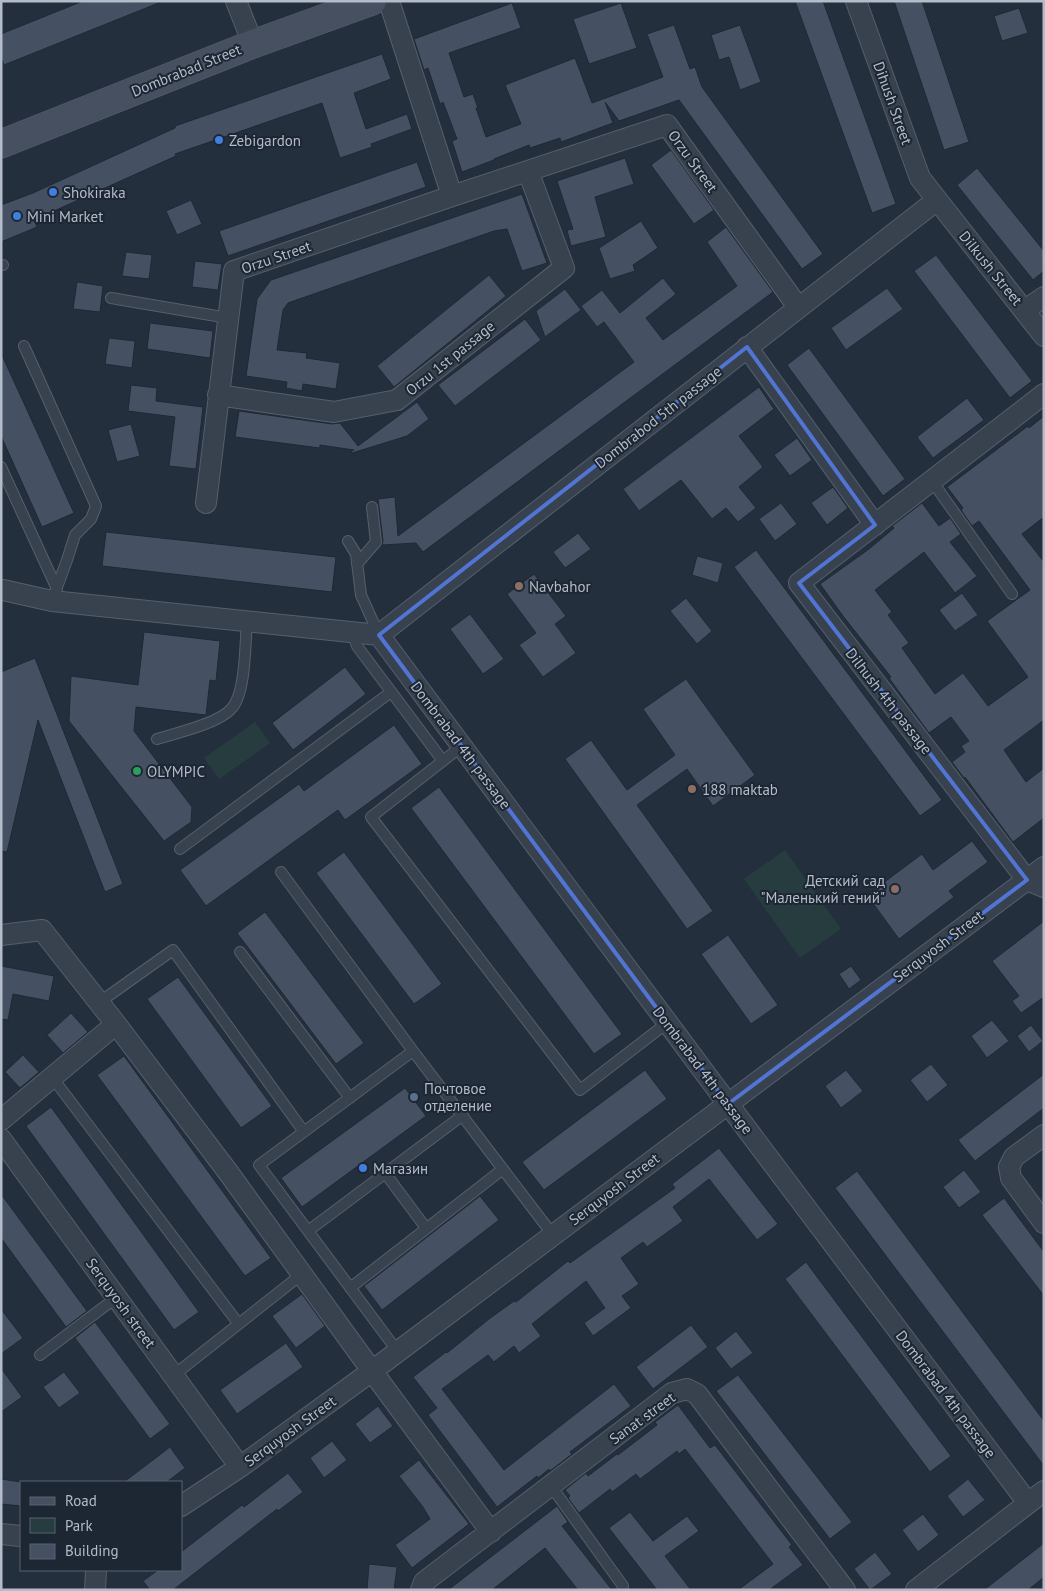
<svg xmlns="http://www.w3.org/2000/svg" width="1045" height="1591" font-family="'PT Sans',sans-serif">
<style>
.green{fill:#263c3f}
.building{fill:#455162;stroke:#1f2835}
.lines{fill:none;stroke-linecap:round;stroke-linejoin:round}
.lane-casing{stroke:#565f6c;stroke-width:12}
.street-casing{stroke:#565f6c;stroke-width:22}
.secondary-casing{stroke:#565f6c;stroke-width:29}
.lane{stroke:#38414e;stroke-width:10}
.street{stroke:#38414e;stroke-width:20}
.secondary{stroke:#465061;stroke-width:28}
.marked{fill:none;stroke:#5274d3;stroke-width:4;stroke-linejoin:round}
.shop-dot{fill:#3f7fe0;stroke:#1d2633;stroke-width:2}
.education-dot{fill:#8d6e63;stroke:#1d2633;stroke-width:2}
.leisure-dot{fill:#2e9e5b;stroke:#1d2633;stroke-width:2}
.service-dot{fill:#5c6f8a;stroke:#1d2633;stroke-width:2}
.labels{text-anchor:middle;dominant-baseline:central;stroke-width:4;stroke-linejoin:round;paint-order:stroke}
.street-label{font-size:15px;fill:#b4bcc9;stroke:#1d2633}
.poi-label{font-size:15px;fill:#b4bcc9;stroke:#1d2633;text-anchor:start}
</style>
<rect width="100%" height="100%" fill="#242f3e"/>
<!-- green -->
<path class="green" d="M255,722L270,743L219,779L204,758Z
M785,850L841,929L800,958L744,879Z"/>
<!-- building -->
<path class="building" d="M83,1L161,2L4,65L1,57V34Z
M795,1H823L896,204L872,213Z
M894,1H922L969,142L944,150Z
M512,3L521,28L449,53L464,97L473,94L478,108H476L486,137L521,124L505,85L575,58L592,103L663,77L647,34L674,25L690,69L695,67L702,87L823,254L802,269L679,100L619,121L605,102L613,123L561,142L560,138L530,148L529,145L494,159V160L462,172L452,141L457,139L443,102L440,104L428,68L424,70L414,39Z
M621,3L637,48L589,64L573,19Z
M1019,8L1028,33L1002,41L994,16Z
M740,25L761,82L740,90L729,57L719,60L711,35Z
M382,54L391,79L354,93L366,129L407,114L412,129L371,144L372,147L340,158L322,103L175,154L176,156L34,220L37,227L1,242V205L33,193L175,128V126Z
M671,150L714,210L694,224L651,165Z
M625,158L634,184L595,197L606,237L571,246L567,230L573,229L557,181Z
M417,162L426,187L228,256L219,231Z
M977,168L1044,251V271L1033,280L957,185Z
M522,194L547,263L522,271L507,229L494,231L288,303L283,310L277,350L307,353L306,358L340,363L336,389L303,384L302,391L286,388L287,382L246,376L257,299L271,280Z
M191,200L202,224L177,235L166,211Z
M641,221L658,248L633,265L635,271L610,279L599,248Z
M726,227L773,292L423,552L416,543L382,545L383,541L378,499L395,497L398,536L634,362L604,322L597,327L581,306L602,290L620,313L663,278L676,294L646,318L663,340L737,286L707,242Z
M126,252L152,255L149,279L122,276Z
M936,255L1032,381L1010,398L914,271Z
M195,261L222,264L218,290L192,287Z
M489,275L506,296L394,387L377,366Z
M77,282L103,286L100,312L73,309Z
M887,288L903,309L846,350L831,328Z
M565,289L581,310L545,337L536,311Z
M525,319L541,340L455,406L438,385Z
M150,323L213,331L210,358L147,349Z
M109,338L135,341L132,368L105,364Z
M809,348L905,479L883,496L787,365Z
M1,353L74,513L42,527L1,436Z
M131,385L157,388L156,401L203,407L196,469L169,466L175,417L128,411Z
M759,387L774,409L739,436L763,467L739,487L756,508L738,522L726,508L712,519L681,480L639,511L623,489Z
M967,398L984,420L933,458L917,437Z
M417,402L429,419L407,436L352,453L351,451L354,450L320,445V448L235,437L239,411L332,424L340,423L358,446Z
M1044,416V517L1022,534L1044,562V720L1004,750L1026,782L1044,768V818L1013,842L965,777L964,778L952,762L965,752L961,746L969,741L951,717L929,733L889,678L891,677L843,616L820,584L869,549L894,528L892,526L922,503L939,526L950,518L961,534L950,542L977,576L955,593L924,552L875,590L892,612L888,615L909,643L902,648L935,694L963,673L988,706L1028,677L987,621L1030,590L979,521L972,526L961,510L963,508L947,487L1028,426L1029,428Z
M131,424L140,456L117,462L108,430Z
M797,438L812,460L790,476L774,455Z
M833,487L848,508L827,525L811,503Z
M781,503L797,524L775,541L759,519Z
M106,532L336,557L332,592L102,566Z
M578,533L591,549L565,568L553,552Z
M756,550L942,800L920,816L734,567Z
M697,556L723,563L718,583L692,575Z
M534,574L566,616L555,624L576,653L543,677L519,645L536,633L507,594Z
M962,593L978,615L955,631L939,610Z
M686,598L712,631L697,644L670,611Z
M470,614L504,659L483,674L450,629Z
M144,632L220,641L216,681L210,680L206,715L136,707L134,731L192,807L191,822L164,841L69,721L71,676L138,685Z
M35,658L123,884L105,892L38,720L7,852L1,851V672Z
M345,667L366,694L293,750L272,723Z
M686,679L755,775L713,806L687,769L637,805L713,911L687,929L565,759L591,740L627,790L675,755L643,709Z
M394,725L422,764L345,820L338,810L206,906L180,870L299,784L304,791Z
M439,787L622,1034L594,1054L411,808Z
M972,841L988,862L949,891L954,897L899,939L867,895L922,854L933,870Z
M344,852L442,984L414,1004L316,873Z
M265,912L364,1043L336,1064L237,933Z
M1044,921V997L1021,1013L1012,1001L1019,996L992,961Z
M728,935L778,1005L751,1024L701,954Z
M1,966L54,976L49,1001L13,994L8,1020L1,1019Z
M851,966L861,980L849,989L839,974Z
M178,977L272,1106L241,1128L147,999Z
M71,1013L88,1032L63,1053L47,1035Z
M992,1020L1009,1041L987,1058L971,1036Z
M1031,1025L1043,1041L1029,1052L1017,1036Z
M23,1055L39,1072L20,1088L5,1072Z
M124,1056L271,1258L245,1276L97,1075Z
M931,1064L948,1085L927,1102L910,1080Z
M645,1070L667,1099L544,1190L522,1162Z
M846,1070L863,1091L841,1108L825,1086Z
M1044,1074V1108L975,1161L958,1140Z
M405,1088L426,1116L302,1207L281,1178Z
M51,1107L199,1312L174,1330L26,1126Z
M719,1148L778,1224L757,1240L709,1179L673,1207L683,1221L647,1247L643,1242L621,1258L639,1284L622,1296L631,1308L593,1336L584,1323L605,1308L586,1281L532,1324L541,1336L519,1353L514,1346L494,1362L488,1355L442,1389L504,1470L614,1384L631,1406L570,1452L572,1454L550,1471L549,1469L538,1478L537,1476L497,1507L428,1415L437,1408L413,1377L446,1352L447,1353L489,1319L514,1301L516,1302L568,1261L570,1263L675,1188L672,1184Z
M964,1170L981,1192L959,1208L943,1187Z
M857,1171L1044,1421V1466L835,1188Z
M1,1194L87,1311L66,1327L1,1238Z
M480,1196L499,1220L382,1310L364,1286Z
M1004,1198L1044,1252V1296L982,1215Z
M806,1262L951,1456L930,1472L785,1279Z
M302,1294L325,1326L296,1348L272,1316Z
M1,1309L23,1338L1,1354Z
M95,1322L170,1424L150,1439L75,1338Z
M691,1325L708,1347L653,1389L636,1367Z
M736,1331L753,1353L731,1369L715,1348Z
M286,1343L303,1367L237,1414L220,1390Z
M1,1368L22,1397L1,1412Z
M64,1372L80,1393L59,1408L43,1387Z
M738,1375L852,1522L830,1539L716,1391Z
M678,1405L710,1448L715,1445L792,1545L789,1547L803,1565L769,1590H738L773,1564L685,1449L679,1454L677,1451L640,1479L636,1474L612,1492L610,1489L579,1513L568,1498L570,1496L565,1490L586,1473L588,1476L617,1454L618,1455L657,1425L655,1422Z
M378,1406L393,1426L370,1443L355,1424Z
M332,1441L347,1460L324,1478L310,1458Z
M170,1447L185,1468L167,1482H124Z
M419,1460L469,1524L412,1568L395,1545L430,1519L423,1507L399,1476Z
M288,1473L303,1492L278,1511L277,1509L173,1590H150L143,1581L158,1570H181V1552L242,1505L244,1507Z
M1,1479L21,1482V1506L1,1504Z
M968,1479L985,1500L963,1517L947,1496Z
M557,1506L568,1522L562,1526L612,1590H578L545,1548L492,1590H448Z
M630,1512L653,1541L687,1516L699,1531L665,1556L691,1590H657L609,1528Z
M923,1514L939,1535L918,1552L902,1530Z
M1044,1543V1577L1028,1590H984Z
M875,1552L892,1574L870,1590L854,1569Z
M369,1564L397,1567L394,1590H367Z"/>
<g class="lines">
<!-- lane casing -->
<g class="lane-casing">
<path id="lane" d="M1,265H3
M111,298L228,318
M24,346L96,506L91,519L75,535L67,560L52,601
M1,467L57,589
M932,481L1012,594
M348,541L356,554L361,595L379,635
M357,564L376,542L372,507
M352,632L357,646L443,761
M157,739C177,733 220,723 232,708C246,692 245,643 247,621
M462,746L371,817L580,1090L667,1023
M180,849L391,692
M281,872L413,1051L553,1235
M240,952L350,1098
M97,1004L173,950L304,1132
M52,1077L238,1323
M385,1173L426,1228
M308,1231L463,1115
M350,1288L503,1169
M398,1352L259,1165L413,1051
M40,1355L117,1297
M174,1375L302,1274
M551,1486L623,1586"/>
</g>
<!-- street casing -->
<g class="street-casing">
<path id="street" d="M236,1L253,44
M389,1L452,196
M856,1L920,178L1044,336
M1025,310L1044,297
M747,347L875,525
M1044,394L799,583L1027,880L1044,887
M218,395L334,412L397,400L564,268L528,171
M206,503L234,271L452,196L667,125L798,307
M3,590L52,601L379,635
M379,635L728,1104L1028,1503
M379,635L937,200
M1,935L42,930L116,1024L228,1172L372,1371L491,1532
M1,1120L116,1024
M1044,1135L1014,1157L1009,1167L1011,1178L1044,1223
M1,1139L240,1467
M181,1506L240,1467L372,1371L1044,867
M1,1534L21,1536
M95,1590L96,1570
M421,1590L424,1582L672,1393L687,1389L697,1394L845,1590
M916,1590L1044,1491"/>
</g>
<!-- secondary casing -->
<g class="secondary-casing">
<path id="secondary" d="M1,144L253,44L372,1"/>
</g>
<!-- lane -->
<use href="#lane" class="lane"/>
<!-- street -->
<use href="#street" class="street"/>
<!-- secondary -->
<use href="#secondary" class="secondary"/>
</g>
<!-- marked area -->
<path class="marked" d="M747,347L875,525L799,583L1027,880L728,1104L379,635Z"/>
<!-- markers -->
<g class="shop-dot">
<circle cx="219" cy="140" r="5"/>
<circle cx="53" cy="192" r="5"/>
<circle cx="17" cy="216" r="5"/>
<circle cx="363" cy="1168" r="5"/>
</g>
<g class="education-dot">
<circle cx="519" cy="586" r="5"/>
<circle cx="692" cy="789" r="5"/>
<circle cx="895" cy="889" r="5"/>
</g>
<circle class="leisure-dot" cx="137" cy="771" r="5"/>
<circle class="service-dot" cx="414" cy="1097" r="5"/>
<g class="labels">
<!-- street labels -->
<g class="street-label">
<text transform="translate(186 70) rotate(-22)">Dombrabad Street</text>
<text transform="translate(893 103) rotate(70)">Dihush Street</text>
<text transform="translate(693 161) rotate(54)">Orzu Street</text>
<text transform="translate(276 257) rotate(-19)">Orzu Street</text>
<text transform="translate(991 268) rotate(51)">Dilkush Street</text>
<text transform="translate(450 358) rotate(-39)">Orzu 1st passage</text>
<text transform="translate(658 417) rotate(-38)">Dombrabod 5th passage</text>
<text transform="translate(889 701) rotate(52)">Dilhush 4th passage</text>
<text transform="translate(461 745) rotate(53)">Dombrabad 4th passage</text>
<text transform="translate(938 946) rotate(-37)">Serquyosh Street</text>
<text transform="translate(703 1070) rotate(53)">Dombrabad 4th passage</text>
<text transform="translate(614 1189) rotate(-37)">Serquyosh Street</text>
<text transform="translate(121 1303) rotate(54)">Serquyosh street</text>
<text transform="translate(946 1394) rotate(53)">Dombrabad 4th passage</text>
<text transform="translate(642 1418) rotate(-36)">Sanat street</text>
<text transform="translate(290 1431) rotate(-36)">Serquyosh Street</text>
</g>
<!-- poi labels -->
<g class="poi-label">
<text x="229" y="140">Zebigardon</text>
<text x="63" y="192">Shokiraka</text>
<text x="27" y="216">Mini Market</text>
<text x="529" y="586">Navbahor</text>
<text x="147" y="771">OLYMPIC</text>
<text x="702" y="789">188 maktab</text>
<text x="885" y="880" text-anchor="end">Детский сад<tspan x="885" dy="17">"Маленький гений"</tspan></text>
<text x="424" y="1088">Почтовое<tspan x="424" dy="17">отделение</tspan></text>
<text x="373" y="1168">Магазин</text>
</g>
</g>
<!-- border -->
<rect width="1045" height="1591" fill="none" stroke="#b4bcc9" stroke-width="5"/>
<!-- legend -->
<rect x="20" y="1481" width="162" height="90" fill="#1d2633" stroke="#59626f"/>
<rect x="30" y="1497" width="25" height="8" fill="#465061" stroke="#59626f"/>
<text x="65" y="1506" font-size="15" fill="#b4bcc9">Road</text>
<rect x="30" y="1518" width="25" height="15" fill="#263c3f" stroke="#59626f"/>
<text x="65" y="1531" font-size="15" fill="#b4bcc9">Park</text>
<rect x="30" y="1544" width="25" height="15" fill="#455162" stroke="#59626f"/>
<text x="65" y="1556" font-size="15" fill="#b4bcc9">Building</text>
</svg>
